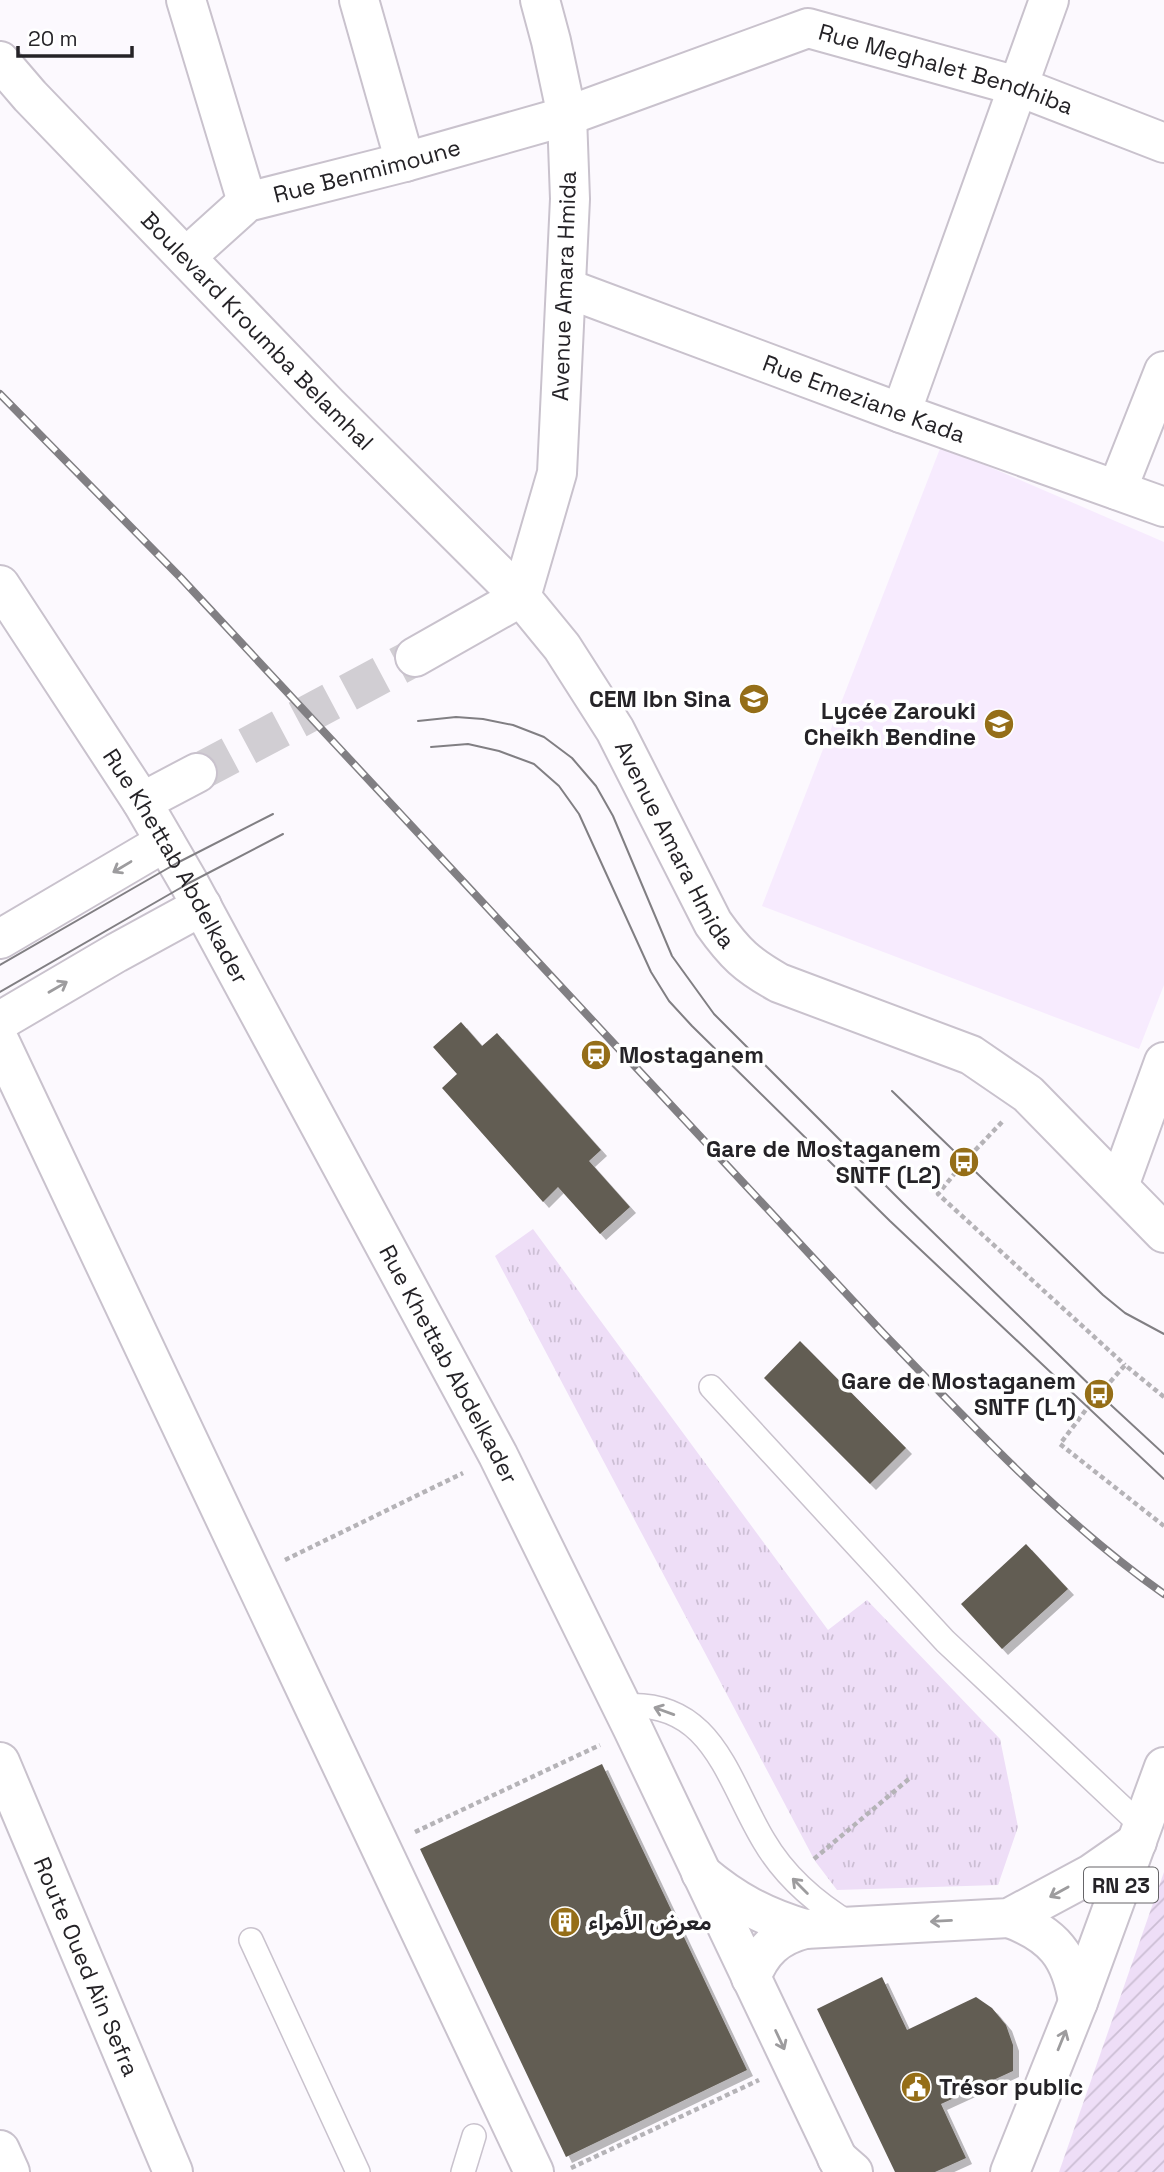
<svg xmlns="http://www.w3.org/2000/svg" width="1164" height="2172" font-family="'Space Grotesk',Vazirmatn,sans-serif">
<style>
.built{fill:#f7ebfe}
.grass{fill:url(#grass-tufts)}
.garden{fill:url(#garden-furrows)}
.building{fill:#625d53;filter:url(#shadow)}
.lines{fill:none;stroke-linecap:round;stroke-linejoin:round}
.primary-tunnel{stroke:#d1ced3;stroke-width:38;stroke-dasharray:38 19;stroke-linecap:butt}
.lane-casing{stroke:#c9c2cd;stroke-width:26}
.street-casing{stroke:#c9c2cd;stroke-width:42}
.secondary-casing{stroke:#c9c2cd;stroke-width:42}
.primary-casing{stroke:#c9c2cd;stroke-width:42}
.path{stroke:#b5b3b7;stroke-width:4.5;stroke-dasharray:5 3.5;stroke-linecap:butt}
.lane{stroke:#fff;stroke-width:23}
.street{stroke:#fff;stroke-width:38}
.secondary{stroke:#fff;stroke-width:38}
.primary{stroke:#fff;stroke-width:38}
.tram{stroke:#817f83;stroke-width:2}
.rail-casing{stroke:#817f83;stroke-width:8}
.rail{stroke:#fff;stroke-width:5;stroke-dasharray:16;stroke-linecap:butt}
.oneway{stroke:#9d9c9e}
.labels{text-anchor:middle;dominant-baseline:central;stroke-width:7;stroke-linejoin:round;paint-order:stroke}
.shield{fill:#fff;stroke:#666568;stroke-width:2}
.shield-label{font-size:21px;font-weight:bold;fill:#252327}
.street-label{font-size:23px;fill:#252327;stroke:#fff}
.poi-label{font-size:23px;font-weight:bold;fill:#252327;stroke:#fff;text-anchor:end}
</style>
<defs>
<pattern id="grass-tufts" width="24" height="20" patternUnits="userSpaceOnUse" patternTransform="scale(1.75)"><rect width="24" height="20" fill="#eedef7"/><path d="M3 7l-1-3M5 7V3M7 7l1-3M15 17l-1-3M17 17v-4M19 17l1-3" fill="none" stroke="#ccbed4"/></pattern>
<pattern id="garden-furrows" width="10" height="10" patternUnits="userSpaceOnUse" patternTransform="scale(1.75)"><rect width="10" height="10" fill="#eedef7"/><path d="M-1 1l2-2M0 10L10 0M9 11l2-2" fill="none" stroke="#ccbed4"/></pattern>
<filter id="shadow"><feDropShadow dx="6" dy="6" stdDeviation="0" flood-color="#0004"/></filter>
</defs>
<rect width="100%" height="100%" fill="#fcf9fe"/>
<!-- built -->
<path class="built" d="M941,446L1164,542V985L1139,1049L762,906Z"/>
<!-- grass -->
<path class="grass" d="M533,1229L828,1630L867,1600L1000,1739L1018,1827L998,1885L837,1890L815,1861L495,1256Z"/>
<!-- garden -->
<path class="garden" d="M1164,1872V2172H1059Z"/>
<!-- building -->
<path class="building" d="M461,1022L482,1046L497,1033L601,1150L589,1161L630,1207L600,1234L558,1187L543,1202L442,1088L457,1074L433,1047Z
M800,1341L906,1448L870,1484L764,1378Z
M1026,1544L1068,1589L1002,1649L961,1604Z
M602,1764L747,2070L566,2157L420,1849Z
M882,1977L907,2030L976,1997L992,2008L1006,2025L1013,2045V2071L941,2104L966,2158L935,2172H895L817,2009Z"/>
<g class="lines">
<!-- primary-tunnel -->
<path class="primary-tunnel" d="M197,773L415,657"/>
<!-- lane casing -->
<g class="lane-casing">
<path id="lane" d="M711,1387L945,1641L1143,1827
M621,1706C713,1698 727,1780 764,1841C785,1877 817,1904 852,1925
M251,1940L358,2172
M463,2172L474,2136"/>
</g>
<!-- street casing -->
<g class="street-casing">
<g id="street">
<path d="M186,0L247,202"/>
<path d="M359,0L405,162"/>
<path id="s1" d="M0,61L30,96L327,404L521,597"/>
<path id="s2" d="M186,257L247,202L405,162L567,116L808,28L1017,86L1164,143"/>
<path id="s3" d="M566,288L901,413L1164,507"/>
<path d="M901,413L1049,0"/>
<path d="M1117,490L1164,371"/>
<path d="M0,1042L534,2172"/>
<path d="M1119,1186L1164,1062"/>
<path id="s4" d="M0,1762L173,2172"/>
<path d="M701,1873C734,1901 764,1917 805,1929"/>
<path d="M1009,1918C1053,1934 1071,1956 1078,2002"/>
<path d="M751,1978C761,1951 777,1936 805,1929L1009,1918L1091,1874L1137,1842"/>
</g>
</g>
<!-- secondary casing -->
<g class="secondary-casing">
<g id="secondary">
<path id="s5" d="M0,585L142,802L189,883L498,1455L633,1729L844,2172"/>
<path d="M0,939L165,842"/>
<path d="M0,1021L116,953L202,906"/>
</g>
</g>
<!-- primary casing -->
<g class="primary-casing">
<g id="primary">
<path id="s6" d="M540,0L551,41L567,116L570,199L557,473L521,597L562,647L615,730L713,923C735,954 747,965 779,983L971,1055L1028,1094L1164,1233"/>
<path d="M415,657L521,597"/>
<path d="M142,802L197,773"/>
<path d="M0,2150L10,2172"/>
<path d="M837,2158L853,2172"/>
<path d="M1010,2172L1078,2002L1164,1767"/>
</g>
</g>
<!-- path -->
<path class="path" d="M1002,1122L964,1162L938,1194L1125,1365
M1164,1397L1125,1365L1088,1407L1060,1444L1164,1526
M285,1560L463,1473
M415,1832L600,1745
M814,1859L910,1778
M571,2168L759,2080"/>
<!-- lane -->
<use href="#lane" class="lane"/>
<!-- street -->
<use href="#street" class="street"/>
<!-- secondary -->
<use href="#secondary" class="secondary"/>
<!-- primary -->
<use href="#primary" class="primary"/>
<!-- tram -->
<path class="tram" d="M418,721L456,717L483,719L513,725L544,737L572,758L596,786L613,816L672,956L714,1014L903,1203L1099,1394L1164,1454
M431,747L468,744L499,751L534,764L559,786L579,814L651,972L669,1001L692,1026L890,1221L1164,1479
M0,965L177,863L273,814
M0,992L189,883L283,834
M892,1091L1103,1295L1125,1313L1164,1334"/>
<!-- rail casing -->
<g class="rail-casing">
<path id="rail" d="M0,394L181,578L882,1332C971,1424 1059,1520 1164,1594"/>
</g>
<!-- rail -->
<use href="#rail" class="rail"/>
</g>
<!-- one-way arrows -->
<defs><path id="oneway-shaft" d="M-6 0H5M1.5-3L5.5 0L1.5 3" fill="none" stroke-width="1.6" stroke-linecap="round" stroke-linejoin="round" transform="scale(1.75)"/></defs>
<g class="oneway">
<use href="#oneway-shaft" transform="translate(122 867) rotate(149)"/>
<use href="#oneway-shaft" transform="translate(58 987) rotate(-30)"/>
<use href="#oneway-shaft" transform="translate(664 1711) rotate(-160)"/>
<use href="#oneway-shaft" transform="translate(800 1886) rotate(-135)"/>
<use href="#oneway-shaft" transform="translate(1059 1892) rotate(151)"/>
<use href="#oneway-shaft" transform="translate(941 1921) rotate(177)"/>
<use href="#oneway-shaft" transform="translate(780 2040) rotate(65)"/>
<use href="#oneway-shaft" transform="translate(1062 2040) rotate(-68)"/>
</g>
<!-- icons -->
<defs>
<g id="school-disc" transform="scale(1.575)"><circle r="9.5" fill="#956e18" stroke="#fff"/><path d="M0-5L7-2L0 1L-7-2ZM-4 1L0 2.5L4 1V4Q0 6-4 4Z" fill="#fff"/></g>
<g id="station-disc" transform="scale(1.575)"><circle r="9.5" fill="#956e18" stroke="#fff"/><path d="M-3-6H3Q5-6 5-4V2Q5 4 3 4L4.5 6H3L1.5 4h-3L-3 6H-4.5L-3 4Q-5 4-5 2V-4Q-5-6-3-6ZM-3.5-4v3h7v-3ZM-3.5 1v1.5H-2V1ZM2 1v1.5H3.5V1Z" fill="#fff"/></g>
<g id="bus-disc" transform="scale(1.575)"><circle r="9.5" fill="#956e18" stroke="#fff"/><path d="M-5-6H5V4H4V6H2V4H-2V6H-4V4H-5ZM-3.5-4V0h7V-4ZM-3.5 1.2v1.5H-2V1.2ZM2 1.2v1.5H3.5V1.2Z" fill="#fff"/></g>
<g id="building-disc" transform="scale(1.575)"><circle r="9.5" fill="#956e18" stroke="#fff"/><path d="M-4-6H4V6H1V3H-1V6H-4ZM-2.5-4.3h1.7v1.8h-1.7ZM.8-4.3h1.7v1.8H.8ZM-2.5-1h1.7V.8h-1.7ZM.8-1h1.7V.8H.8Z" fill="#fff"/></g>
<g id="civic-disc" transform="scale(1.575)"><circle r="9.5" fill="#956e18" stroke="#fff"/><path d="M-.6-6.5H3V-4.5H.6V-3L4-1V1h2V6H-6V1h2V-1L-.6-3ZM-1.2 2.5V6h2.4V2.5Z" fill="#fff"/></g>
</defs>
<g fill-rule="evenodd">
<use href="#school-disc" x="754" y="699"/>
<use href="#school-disc" x="999" y="724"/>
<use href="#station-disc" x="596" y="1055"/>
<use href="#bus-disc" x="964" y="1162"/>
<use href="#bus-disc" x="1099" y="1394"/>
<use href="#building-disc" x="565" y="1922"/>
<use href="#civic-disc" x="916" y="2087"/>
</g>
<g class="labels">
<!-- shield labels -->
<rect class="shield" x="1084" y="1867.5" width="74" height="35" rx="5"/>
<g class="shield-label">
<text x="1121" y="1885">RN 23</text>
</g>
<!-- street labels -->
<g class="street-label">
<text stroke="none"><textPath href="#s2" startOffset="814">Rue Meghalet Bendhiba</textPath></text>
<text stroke="none"><textPath href="#s2" startOffset="206">Rue Benmimoune</textPath></text>
<text transform="translate(564 286) rotate(-88)">Avenue Amara Hmida</text>
<text stroke="none"><textPath href="#s1" startOffset="373">Boulevard Kroumba Belamhal</textPath></text>
<text stroke="none"><textPath href="#s3" startOffset="318">Rue Emeziane Kada</textPath></text>
<text stroke="none"><textPath href="#s6" startOffset="898">Avenue Amara Hmida</textPath></text>
<text stroke="none"><textPath href="#s5" startOffset="332">Rue Khettab Abdelkader</textPath></text>
<text stroke="none"><textPath href="#s5" startOffset="900">Rue Khettab Abdelkader</textPath></text>
<text stroke="none"><textPath href="#s4" startOffset="222">Route Oued Ain Sefra</textPath></text>
</g>
<!-- poi labels -->
<g class="poi-label">
<text x="731" y="699">CEM Ibn Sina</text>
<text x="976" y="711">Lycée Zarouki<tspan x="976" dy="26">Cheikh Bendine</tspan></text>
<text x="619" y="1055" text-anchor="start">Mostaganem</text>
<text x="941" y="1149">Gare de Mostaganem<tspan x="941" dy="26">SNTF (L2)</tspan></text>
<text x="1076" y="1381">Gare de Mostaganem<tspan x="1076" dy="26">SNTF (L1)</tspan></text>
<text x="588" y="1922" text-anchor="start">معرض الأمراء</text>
<text x="939" y="2087" text-anchor="start">Trésor public</text>
</g>
</g>
<!-- scale -->
<path d="M18 46v10h114v-10" fill="none" stroke="#252327" stroke-width="3.5"/>
<text x="28" y="46" font-size="21" fill="#252327" stroke="#ffffff" stroke-width="5" paint-order="stroke">20 m</text>
</svg>
